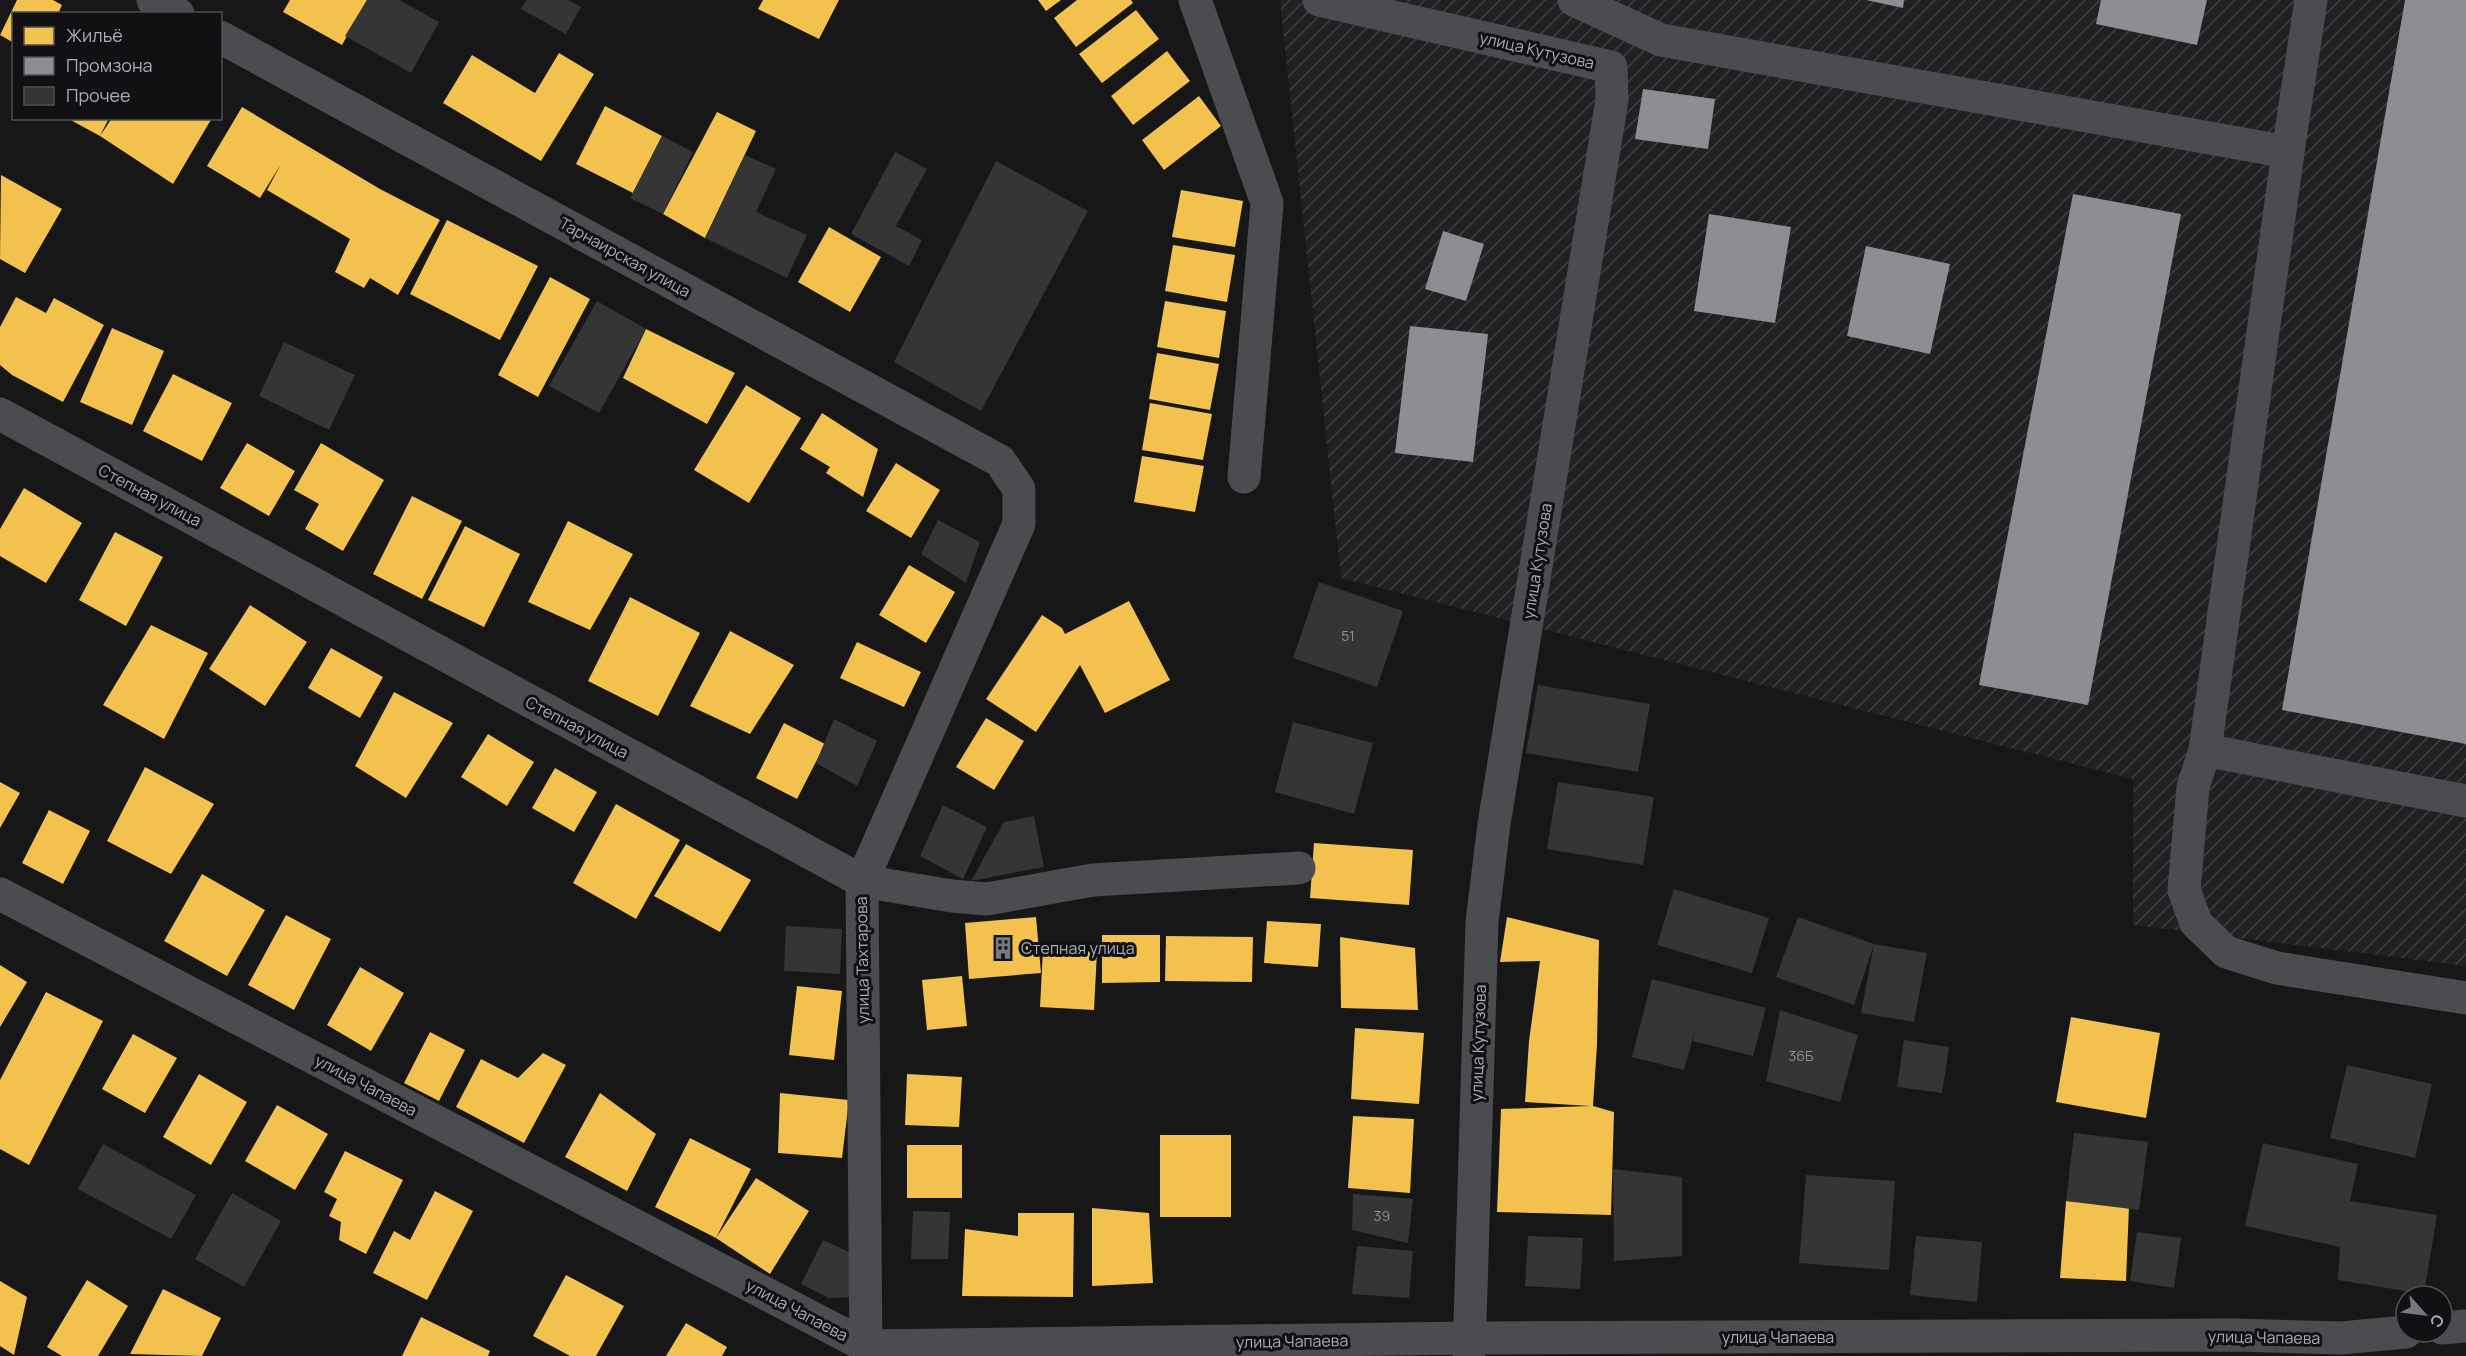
<svg xmlns="http://www.w3.org/2000/svg" width="2466" height="1356" font-family="Manrope,sans-serif">
<style>
.industrial{fill:url(#industrial-furrows)}
.homes{fill:#f2c14e}
.industry{fill:#8d8d92}
.building{fill:#353536}
.lines{fill:none;stroke-linecap:round;stroke-linejoin:round}
.minor{stroke:#4b4c50;stroke-width:33}
.labels{text-anchor:middle;dominant-baseline:central;stroke-width:6;stroke-linejoin:round;paint-order:stroke}
.number-label{font-size:14px;fill:#8b8f98}
.street-label{font-size:16px;fill:#a8adb8;stroke:#111113}
.poi-label{font-size:16px;fill:#a8adb8;stroke:#111113;text-anchor:start}
</style>
<defs>
<pattern id="industrial-furrows" width="10" height="10" patternUnits="userSpaceOnUse" patternTransform="scale(1.5)"><rect width="10" height="10" fill="#212123"/><path d="M-1 1l2-2M0 10L10 0M9 11l2-2" fill="none" stroke="#3e3f41"/></pattern>
</defs>
<rect width="100%" height="100%" fill="#171717"/>
<!-- industrial -->
<path class="industrial" d="M1280,0H2466V966L2133,925V779L1341,578Z"/>
<!-- homes -->
<path class="homes" d="M17,0H53L62,5L58,14H14V43L0,35Z
M290,0H367L342,45L283,12Z
M763,0H839L819,39L758,9Z
M1038,0H1061L1046,11Z
M1077,0H1131L1133,3L1076,47L1054,18Z
M1136,10L1159,39L1102,83L1079,54Z
M1167,51L1190,81L1133,125L1111,96Z
M559,53L594,74L541,161L443,103L472,55L535,93Z
M1199,96L1221,126L1164,170L1142,140Z
M605,106L662,136L633,193L576,164Z
M242,107L380,189L440,220L398,295L370,278L364,288L335,272L350,239L267,190L281,164L260,198L207,166Z
M717,112L756,131L705,238L663,214Z
M67,118H109L100,136L112,118H212L173,184L100,136Z
M1,175L62,209L25,273L0,259Z
M1181,190L1243,201L1235,247L1172,237Z
M447,220L538,266L500,340L410,294Z
M829,227L881,257L850,312L798,282Z
M1173,245L1235,255L1227,302L1165,291Z
M550,277L590,299L538,397L498,375Z
M16,297L46,313L54,298L104,325L63,402L12,375L0,365V327Z
M1165,301L1226,311L1219,358L1157,347Z
M112,328L164,351L132,425L80,402Z
M646,329L735,373L707,424L623,378Z
M1157,353L1219,364L1210,410L1149,399Z
M173,374L232,403L202,461L143,431Z
M746,385L801,418L749,503L694,470Z
M1150,403L1212,414L1203,460L1142,450Z
M822,413L878,449L863,497L826,473L830,467L800,449Z
M247,443L295,471L269,516L220,488Z
M321,443L384,480L343,551L305,529L319,504L294,490Z
M1142,456L1204,466L1195,512L1134,502Z
M896,463L940,490L911,538L866,511Z
M24,488L82,523L46,583L0,556V529Z
M412,496L462,521L422,599L373,574Z
M568,521L633,554L590,630L528,602Z
M465,526L520,554L484,627L428,600Z
M115,532L163,557L126,626L79,600Z
M909,565L955,592L926,643L879,615Z
M630,597L700,633L658,716L588,681Z
M1129,601L1170,680L1105,713L1080,665L1036,732L986,699L1042,615L1062,628L1065,634Z
M250,605L307,642L265,706L209,669Z
M151,625L208,653L164,739L103,705Z
M730,631L794,665L750,734L690,706Z
M857,642L921,672L904,707L840,678Z
M331,648L383,677L360,718L308,688Z
M394,692L453,723L406,798L355,766Z
M986,718L1024,741L994,790L956,767Z
M784,723L825,744L797,799L756,778Z
M488,734L534,762L507,806L461,777Z
M145,767L214,804L171,874L107,841Z
M555,768L597,792L574,832L532,808Z
M0,782L20,793L0,828Z
M616,804L680,840L636,919L573,883Z
M49,810L90,831L63,884L22,863Z
M1314,843L1413,850L1409,905L1310,898Z
M686,844L751,880L720,932L654,896Z
M202,874L265,910L227,976L164,941Z
M286,915L331,939L294,1010L248,985Z
M1036,917L1041,973L969,979L965,923Z
M1507,917L1599,940L1597,1045L1593,1106L1614,1112L1611,1215L1497,1212L1501,1109L1590,1106L1525,1102L1529,1041L1540,961L1500,962Z
M1267,921L1321,924L1318,967L1264,963Z
M1102,935H1160V982L1102,983Z
M1166,936L1253,937L1252,982L1165,981Z
M1340,937L1415,948L1418,1010L1341,1008Z
M1043,949L1097,952L1094,1010L1040,1007Z
M0,965L27,982L0,1027Z
M360,967L404,993L371,1051L327,1025Z
M962,976L967,1026L927,1030L922,980Z
M797,986L842,991L834,1060L789,1055Z
M46,992L103,1021L29,1165L0,1149V1080Z
M2071,1017L2160,1033L2146,1118L2056,1102Z
M1355,1028L1424,1033L1419,1104L1351,1099Z
M430,1032L465,1050L439,1101L404,1083Z
M133,1034L177,1058L145,1113L102,1089Z
M543,1053L566,1065L524,1143L456,1107L481,1059L518,1078Z
M199,1074L247,1102L211,1165L163,1137Z
M907,1074L962,1077L959,1127L905,1125Z
M600,1093L656,1134L627,1191L565,1157Z
M780,1093L849,1100L842,1158L778,1153Z
M277,1105L328,1134L295,1190L245,1161Z
M1353,1116L1414,1119L1410,1193L1348,1188Z
M1160,1135H1231V1217H1160Z
M690,1138L751,1169L716,1238L756,1178L809,1211L770,1274L716,1238L655,1207Z
M907,1145H962V1198H907Z
M345,1151L403,1180L366,1254L339,1240L341,1222L329,1216L337,1199L324,1192Z
M435,1191L473,1211L427,1300L373,1273L394,1231L410,1240Z
M2066,1201L2129,1206L2126,1281L2060,1278Z
M1092,1208L1149,1213L1153,1283L1092,1286Z
M1018,1213H1074L1073,1297L962,1296L965,1229L1018,1236Z
M566,1275L624,1306L596,1356H570L533,1336Z
M87,1280L128,1306L98,1356H62L47,1347Z
M0,1281L27,1297L14,1355L0,1346Z
M163,1289L221,1318L202,1356L130,1354Z
M421,1317L490,1351L488,1356H402Z
M686,1323L727,1347L722,1356H666Z"/>
<!-- industry -->
<path class="industry" d="M1866,0H1904L1903,8Z
M2101,0H2207L2197,45L2096,24Z
M2405,0H2466V744L2282,710Z
M1643,89L1715,99L1708,149L1635,139Z
M2073,194L2181,214L2088,705L1979,685Z
M1709,214L1791,227L1775,323L1694,311Z
M1443,231L1484,244L1466,301L1425,289Z
M1866,246L1950,264L1930,354L1847,336Z
M1410,326L1488,334L1473,462L1395,453Z"/>
<!-- building -->
<path class="building" d="M367,0H399L439,22L411,73L345,36Z
M526,0H568L581,7L566,34L521,9Z
M662,136L693,152L663,214L630,198Z
M895,152L927,169L896,226L922,240L909,266L851,234Z
M745,155L776,169L756,212L807,235L787,278L705,238Z
M996,161L1088,211L981,411L894,362Z
M597,301L646,329L599,413L549,386Z
M284,342L355,375L329,430L259,396Z
M938,520L980,542L966,583L921,554Z
M1319,582L1403,611L1377,687L1293,658Z
M1538,685L1650,704L1638,772L1526,753Z
M834,719L877,741L857,786L816,763Z
M1293,722L1373,743L1354,814L1275,792Z
M1558,782L1654,797L1643,865L1547,849Z
M943,805L987,827L963,879L920,856Z
M1034,816L1044,867L971,881L1004,822Z
M1674,889L1769,918L1752,973L1657,945Z
M1798,917L1874,944L1854,1005L1776,977Z
M786,926L842,929L840,974L784,971Z
M1874,944L1927,953L1914,1022L1861,1013Z
M1652,979L1766,1008L1753,1056L1693,1041L1695,1030L1684,1070L1632,1057Z
M1780,1010L1858,1035L1840,1102L1766,1081Z
M1904,1040L1949,1047L1942,1093L1897,1087Z
M2347,1065L2432,1084L2415,1158L2330,1138Z
M2074,1133L2148,1142L2139,1210L2066,1201Z
M2263,1143L2358,1164L2350,1201L2437,1215L2424,1294L2338,1280L2340,1247L2245,1226Z
M103,1144L196,1195L171,1239L78,1189Z
M1613,1169L1682,1177V1256L1614,1261Z
M1806,1175L1895,1181L1889,1270L1799,1263Z
M232,1193L281,1221L244,1287L195,1259Z
M1353,1194L1413,1199L1408,1243L1352,1230Z
M913,1211L950,1212L948,1259H911Z
M2137,1232L2181,1238L2174,1288L2130,1281Z
M1528,1236L1583,1238L1580,1289L1525,1286Z
M1916,1236L1982,1242L1977,1302L1910,1295Z
M823,1240L849,1252L852,1297L829,1298L801,1284Z
M1357,1246L1413,1251L1409,1298L1352,1294Z"/>
<g class="lines">
<!-- minor -->
<path class="minor" d="M153,0L178,14
M1195,0L1267,203L1244,477
M1319,0L1611,67L1612,100L1494,824L1482,922L1469,1356
M1574,0L1661,40L2288,152
M2311,0L2288,152L2205,750L2193,787L2184,890L2196,923L2226,952L2277,968L2466,998
M220,37L1000,461L1019,489V524L862,881L866,1356
M0,414L862,881L952,896L987,899L1093,880L1299,868
M2205,750L2466,801
M0,894L866,1346L1469,1338L2236,1335L2341,1338L2406,1332
M2442,1328L2466,1326"/>
</g>
<!-- icons -->
<defs>
<g id="building-bare" transform="scale(1.8)"><path d="M-4-6H4V6H1V3H-1V6H-4ZM-2.5-4.3h1.7v1.8h-1.7ZM.8-4.3h1.7v1.8H.8ZM-2.5-1h1.7V.8h-1.7ZM.8-1h1.7V.8H.8Z" fill="#757880" stroke="#111113" stroke-width="2.5" paint-order="stroke"/></g>
</defs>
<g fill-rule="evenodd">
<use href="#building-bare" x="1003" y="948"/>
</g>
<g class="labels">
<!-- number labels -->
<g class="number-label">
<text x="1348" y="635">51</text>
<text x="1801" y="1055">36Б</text>
<text x="1382" y="1215">39</text>
</g>
<!-- street labels -->
<g class="street-label">
<text transform="translate(1537 50) rotate(13)">улица Кутузова</text>
<text transform="translate(625 257) rotate(29)">Тарнаирская улица</text>
<text transform="translate(150 495) rotate(28)">Степная улица</text>
<text transform="translate(1537 561) rotate(-81)">улица Кутузова</text>
<text transform="translate(577 727) rotate(28)">Степная улица</text>
<text transform="translate(862 960) rotate(-91)">улица Тахтарова</text>
<text transform="translate(1478 1043) rotate(-88)">улица Кутузова</text>
<text transform="translate(366 1085) rotate(28)">улица Чапаева</text>
<text transform="translate(797 1310) rotate(28)">улица Чапаева</text>
<text x="1778" y="1337">улица Чапаева</text>
<text transform="translate(2264 1337) rotate(1)">улица Чапаева</text>
<text transform="translate(1292 1341) rotate(-1)">улица Чапаева</text>
</g>
<!-- poi labels -->
<g class="poi-label">
<text x="1021" y="948">Степная улица</text>
</g>
</g>
<!-- legend -->
<rect x="12" y="12" width="210" height="108" fill="#111113" stroke="#4d4f55" stroke-width="1.5"/>
<rect x="24" y="27" width="30" height="18" fill="#f2c14e" stroke="#4d4f55" stroke-width="1.5"/>
<text x="66" y="42" font-size="18" fill="#a8adb8">Жильё</text>
<rect x="24" y="57" width="30" height="18" fill="#8d8d92" stroke="#4d4f55" stroke-width="1.5"/>
<text x="66" y="72" font-size="18" fill="#a8adb8">Промзона</text>
<rect x="24" y="87" width="30" height="18" fill="#353536" stroke="#4d4f55" stroke-width="1.5"/>
<text x="66" y="102" font-size="18" fill="#a8adb8">Прочее</text>
<!-- north arrow -->
<g transform="translate(2424 1314) rotate(118)"><circle r="28" fill="#111113" stroke="#4d4f55" stroke-width="1.5"/>
<path d="M0-4.5L10 22L0 15L-10 22Z" fill="#757880"/>
<text y="-9" font-size="16" font-weight="bold" text-anchor="middle" fill="#a8adb8">С</text>
</g>
</svg>
